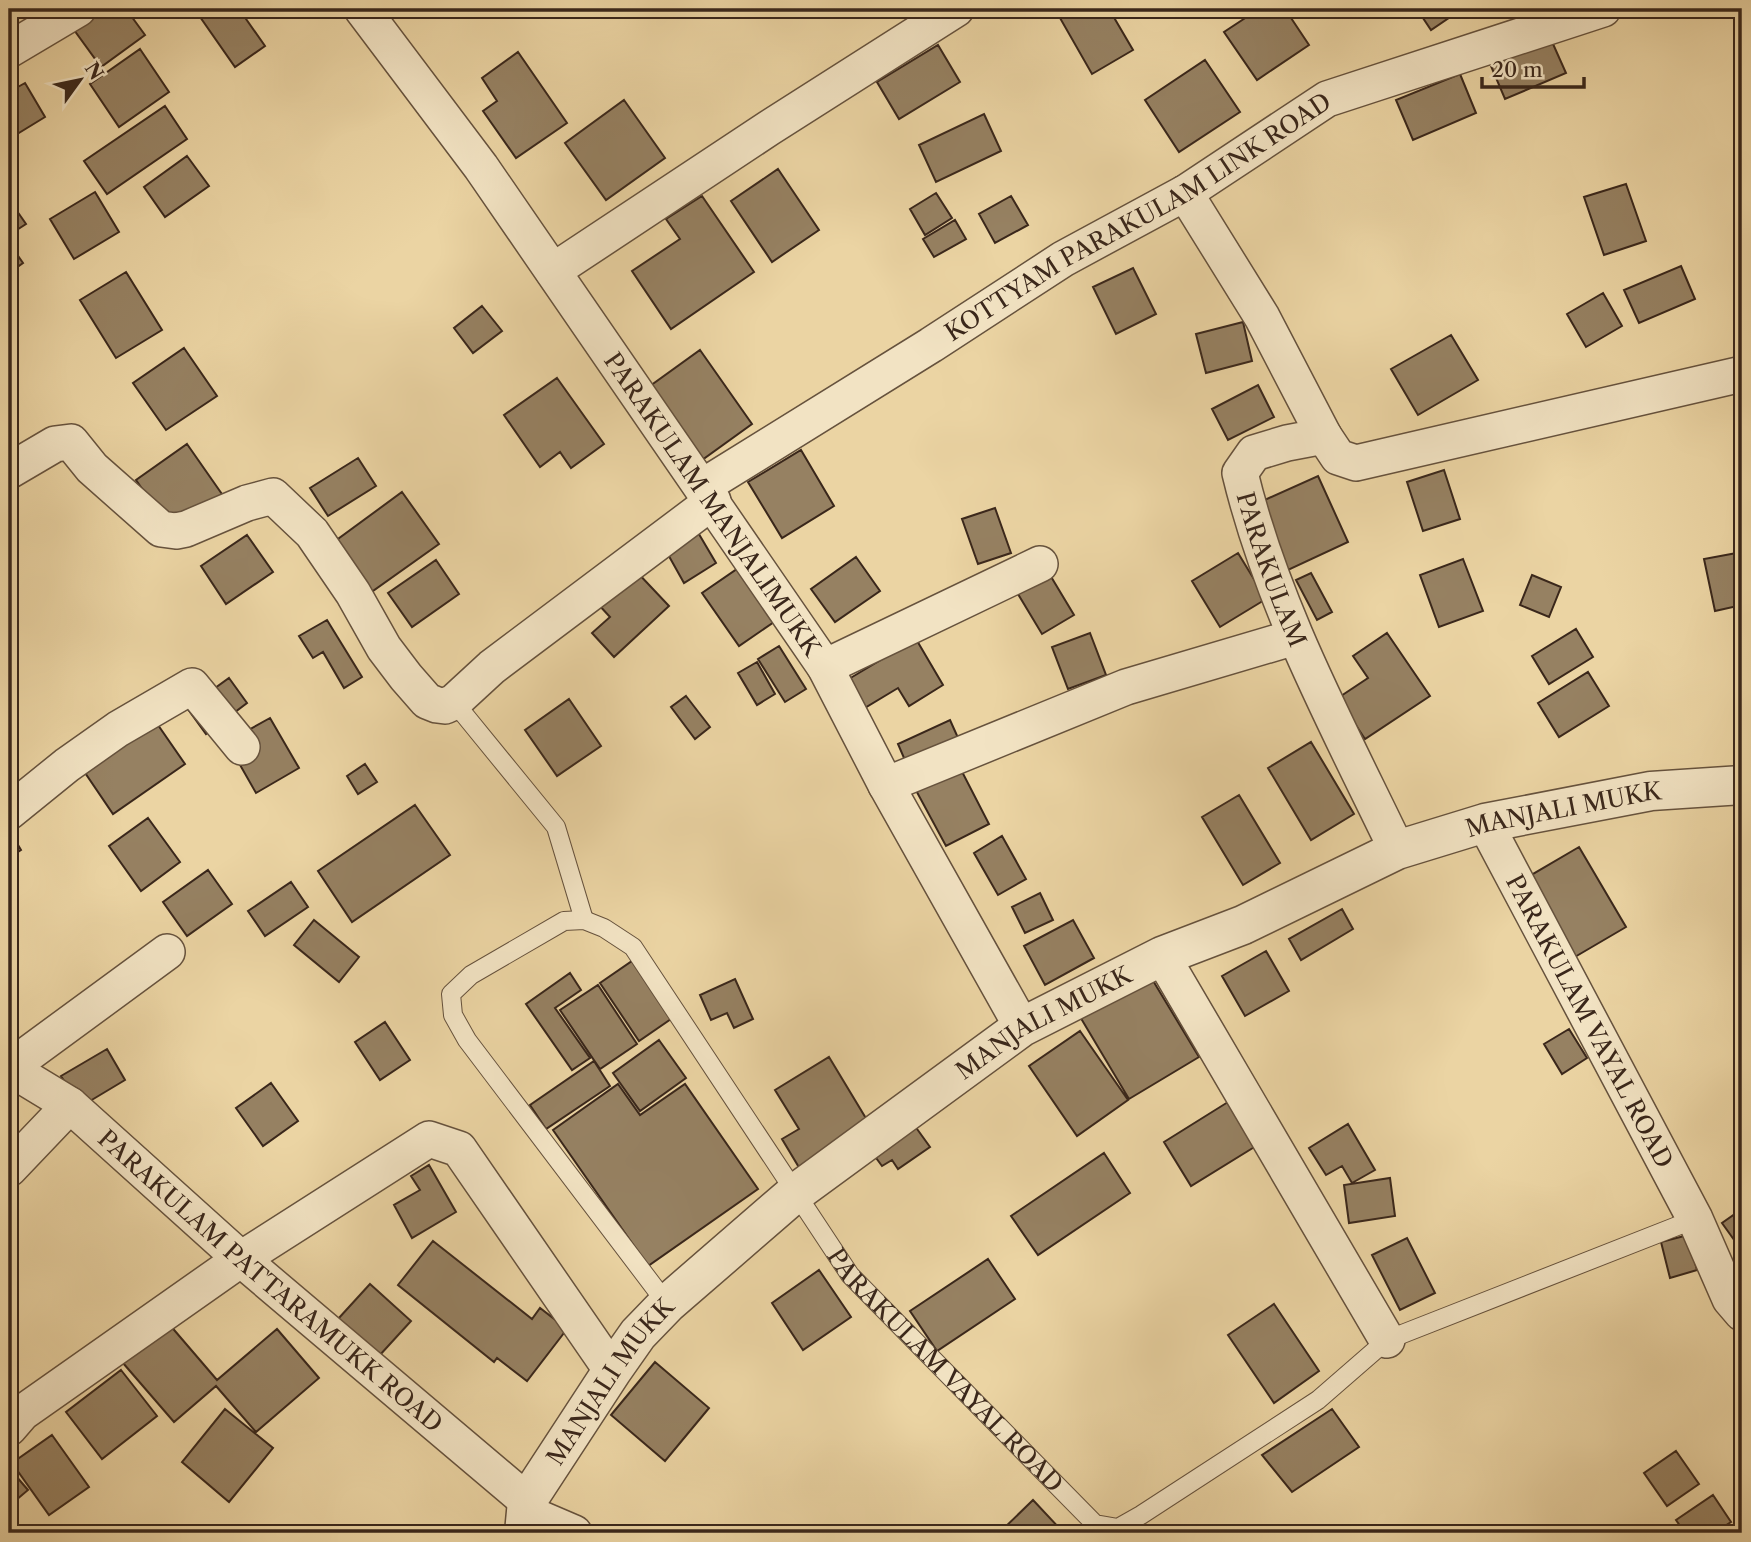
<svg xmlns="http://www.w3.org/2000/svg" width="1751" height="1542" font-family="'Libre Caslon Text',serif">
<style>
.building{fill:#968162;stroke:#3a271b;stroke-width:2}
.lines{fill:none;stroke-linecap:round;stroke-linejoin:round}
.service-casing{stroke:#66523d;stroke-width:20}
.minor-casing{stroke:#66523d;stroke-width:38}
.tertiary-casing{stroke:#66523d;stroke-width:41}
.service{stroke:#f2e3c3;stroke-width:18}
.minor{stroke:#f2e3c3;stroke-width:35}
.tertiary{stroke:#f2e3c3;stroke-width:38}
.labels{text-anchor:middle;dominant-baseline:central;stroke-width:5;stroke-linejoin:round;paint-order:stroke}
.street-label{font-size:24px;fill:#3a271b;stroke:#f2e3c3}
</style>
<rect width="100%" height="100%" fill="#ebd4a3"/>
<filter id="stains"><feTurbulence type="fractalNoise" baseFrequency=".00286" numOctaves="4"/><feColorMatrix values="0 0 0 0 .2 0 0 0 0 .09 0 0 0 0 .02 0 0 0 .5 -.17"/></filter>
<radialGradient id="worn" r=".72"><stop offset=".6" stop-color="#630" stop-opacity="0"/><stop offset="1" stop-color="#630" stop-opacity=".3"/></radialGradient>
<!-- building -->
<path class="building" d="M9,9H17L22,16L9,24Z
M90,9H126L145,35L101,67L69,23Z
M206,9H239L265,46L235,67L198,14Z
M1060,9H1109L1133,50L1092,74L1056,11Z
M1259,9H1285L1309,45L1257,80L1224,32Z
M1417,9H1462L1431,30Z
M1545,26L1566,73L1505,99L1485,52Z
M938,45L960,82L899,119L877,82Z
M140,49L169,92L119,127L90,84Z
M518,52L567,123L516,158L483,111L497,101L482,78Z
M1205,60L1240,112L1179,152L1145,100Z
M1460,74L1476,113L1413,140L1396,100Z
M25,83L45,117L9,139V92Z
M624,100L665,158L606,200L565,143Z
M165,106L187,139L107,194L84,161Z
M984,114L1001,151L936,182L919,145Z
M187,156L209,186L165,217L144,187Z
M778,169L819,230L772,262L731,201Z
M1626,184L1646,241L1604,255L1584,197Z
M95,192L119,232L74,259L50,219Z
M936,193L952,218L925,235L910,209Z
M702,196L754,272L671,329L632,271L680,239L666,219Z
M1011,196L1028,225L995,243L979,214Z
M17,211L26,224L9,235V217Z
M955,220L966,239L934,257L923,239Z
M9,243L23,263L9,273Z
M1681,266L1695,299L1639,323L1624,290Z
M1133,268L1156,314L1116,334L1093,287Z
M126,272L162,330L116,358L80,300Z
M1603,293L1622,326L1586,347L1567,314Z
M482,306L502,331L473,353L454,328Z
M1243,322L1252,361L1206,373L1196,334Z
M1451,335L1478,380L1418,415L1391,369Z
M184,348L217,396L166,430L133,383Z
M700,350L752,424L702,460L650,386Z
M557,378L604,444L571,468L560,452L540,467L504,415Z
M1258,385L1274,417L1228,440L1212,409Z
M187,444L224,497L173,533L136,480Z
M801,450L834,506L782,538L748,482Z
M358,458L376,486L328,516L310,488Z
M1444,470L1460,519L1423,531L1407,482Z
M1318,476L1348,542L1288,570L1258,503Z
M402,492L439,544L363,598L327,547Z
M995,508L1011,553L978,564L962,519Z
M693,524L716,563L684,583L661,542Z
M247,535L273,572L226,604L201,566Z
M1742,552V605L1715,611L1704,559Z
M1238,553L1266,599L1220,627L1192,581Z
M856,557L880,591L835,622L811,589Z
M1463,559L1483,611L1439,627L1420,575Z
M436,560L459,594L412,627L388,593Z
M737,569L774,622L739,646L702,593Z
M635,570L669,606L614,657L592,633L610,617L598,604Z
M1311,573L1332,612L1317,620L1296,580Z
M1050,575L1074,615L1042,634L1018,594Z
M1532,575L1561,587L1549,617L1520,605Z
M327,620L362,677L344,688L323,652L313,658L299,636Z
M1576,629L1593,657L1549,684L1532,656Z
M1090,633L1106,675L1068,689L1052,647Z
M1387,633L1430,696L1365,739L1338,698L1368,678L1353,656Z
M916,639L943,685L909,706L898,688L853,715L837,686Z
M779,646L806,689L785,702L758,659Z
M757,662L775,694L757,705L738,673Z
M1588,672L1609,706L1559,737L1538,703Z
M229,678L247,703L206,734L177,694L215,688Z
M686,696L710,727L695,739L671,707Z
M569,699L601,746L557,776L525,730Z
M149,712L185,764L113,814L77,761Z
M270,718L299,768L256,793L227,742Z
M950,720L959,740L907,765L898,744Z
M1311,742L1354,814L1311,840L1268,768Z
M956,760L989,824L946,846L912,783Z
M365,764L377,782L358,794L347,776Z
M1239,795L1280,863L1243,885L1202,817Z
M415,805L450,855L352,922L318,871Z
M148,818L180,862L141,891L109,846Z
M9,830L21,850L9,858Z
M1002,836L1026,879L998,895L974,853Z
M1579,847L1626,927L1568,961L1521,881Z
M208,870L232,904L187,936L163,902Z
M291,882L308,907L265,936L248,911Z
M1040,893L1053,920L1025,933L1012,907Z
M1342,909L1353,929L1301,960L1289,939Z
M314,920L359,957L339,982L294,945Z
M1073,920L1094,958L1045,985L1024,946Z
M1266,951L1289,991L1245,1016L1222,976Z
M632,961L671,1019L639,1041L600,983Z
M570,973L581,990L555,1008L590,1058L572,1070L526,1004Z
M1149,974L1199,1057L1129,1099L1079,1015Z
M735,979L753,1019L734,1028L727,1013L711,1020L700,995Z
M598,985L637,1044L600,1069L560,1010Z
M385,1022L410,1060L380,1080L355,1042Z
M1569,1029L1587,1058L1562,1074L1544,1044Z
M1080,1031L1128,1100L1077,1136L1029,1066Z
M659,1040L686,1078L640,1111L613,1073Z
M107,1049L125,1080L80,1107L61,1076Z
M829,1057L873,1130L803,1174L782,1139L799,1129L775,1090Z
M594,1061L610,1086L546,1129L530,1105Z
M271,1083L298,1121L263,1146L236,1108Z
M618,1084L640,1115L685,1084L758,1189L648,1266L553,1130Z
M1228,1102L1256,1146L1191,1186L1164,1142Z
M912,1122L930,1147L898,1169L892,1160L882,1166L871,1151Z
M1348,1124L1375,1170L1352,1183L1342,1166L1326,1175L1309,1148Z
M1104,1153L1130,1193L1038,1255L1011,1216Z
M429,1165L456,1212L412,1238L394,1205L420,1190L411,1176Z
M1390,1178L1395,1216L1349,1223L1344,1185Z
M1742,1209V1251L1722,1223Z
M1688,1235L1697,1270L1670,1278L1661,1242Z
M1407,1238L1435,1293L1400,1310L1372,1255Z
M433,1241L532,1319L540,1308L567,1329L527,1381L497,1358L494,1362L398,1285Z
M988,1259L1015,1299L937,1351L910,1311Z
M819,1270L851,1317L803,1350L772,1303Z
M370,1284L411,1321L379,1356L338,1319Z
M1274,1304L1319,1371L1274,1403L1228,1335Z
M169,1324L217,1380L277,1329L319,1378L256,1432L216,1386L174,1422L123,1363Z
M655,1362L709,1408L665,1461L611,1415Z
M121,1370L157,1416L102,1459L66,1412Z
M225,1409L273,1448L229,1502L182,1462Z
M1332,1409L1359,1447L1292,1492L1262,1455Z
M52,1435L89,1487L49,1515L12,1463Z
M1676,1451L1699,1484L1667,1506L1644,1473Z
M9,1468L28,1490L9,1506Z
M1713,1495L1731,1522L1714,1533H1685L1676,1520Z
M1033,1500L1062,1531L1060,1533H999Z"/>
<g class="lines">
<!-- service casing -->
<g class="service-casing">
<g id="service">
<path d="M454,702L556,827L584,920"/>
<path id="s1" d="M667,1304L467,1040L453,1015L451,994L471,975L564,921L584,920L604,928L633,947L850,1275L1095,1524L1118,1528L1141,1515L1318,1400L1387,1340L1695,1219"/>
</g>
</g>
<!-- minor casing -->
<g class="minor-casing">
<g id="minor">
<path id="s2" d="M362,9L481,167L825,667L886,785L1022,1027"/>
<path d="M9,50L78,9"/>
<path id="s3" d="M1185,193L1262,317L1324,436L1287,443L1254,453L1240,473C1272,606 1338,727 1397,850"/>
<path d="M553,271L769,128L956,9"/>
<path d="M1324,436L1338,457L1356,463L1742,374"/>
<path d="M9,471L55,444L71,442L92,468L161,529L176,531L186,529L247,503L273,496L312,533L353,593L384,648L406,677L427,701L437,705L445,706L454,702L492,667L713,501"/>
<path id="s4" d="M702,487L931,345L1063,259L1185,193L1327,99L1603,9"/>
<path d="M825,667L1040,564"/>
<path d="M886,785L1126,687L1295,637"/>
<path d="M9,812L67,765L118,729L192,686L242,747"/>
<path id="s5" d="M1485,823L1695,1219L1730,1299L1742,1313"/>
<path d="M1162,956L1387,1340"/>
<path id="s6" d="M9,1068L70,1105L241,1259L527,1501"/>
<path d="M9,1068L167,952"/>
<path d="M9,1169L70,1105"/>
<path d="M9,1428L22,1413L241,1259L429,1139L459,1149L612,1371"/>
<path d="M525,1512L574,1533"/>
</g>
</g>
<!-- tertiary casing -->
<g class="tertiary-casing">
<g id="tertiary">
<path id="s7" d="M524,1533L527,1501L612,1371L638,1334L667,1304L794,1194L1022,1027L1162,956L1243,925L1397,850L1485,823L1651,791L1742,785"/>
</g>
</g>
<!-- service -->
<use href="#service" class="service"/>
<!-- minor -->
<use href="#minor" class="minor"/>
<!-- tertiary -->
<use href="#tertiary" class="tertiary"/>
</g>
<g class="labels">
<!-- street labels -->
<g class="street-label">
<text stroke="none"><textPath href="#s4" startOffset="513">KOTTYAM PARAKULAM LINK ROAD</textPath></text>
<text stroke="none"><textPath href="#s2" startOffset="607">PARAKULAM MANJALIMUKK</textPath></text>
<text stroke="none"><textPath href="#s3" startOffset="478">PARAKULAM</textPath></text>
<text stroke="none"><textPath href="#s7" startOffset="1312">MANJALI MUKK</textPath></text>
<text stroke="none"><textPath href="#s5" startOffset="224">PARAKULAM VAYAL ROAD</textPath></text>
<text stroke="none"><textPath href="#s7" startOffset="746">MANJALI MUKK</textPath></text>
<text stroke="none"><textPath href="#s6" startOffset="338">PARAKULAM PATTARAMUKK ROAD</textPath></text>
<text stroke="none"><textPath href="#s1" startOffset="1120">PARAKULAM VAYAL ROAD</textPath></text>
<text stroke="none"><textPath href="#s7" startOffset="178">MANJALI MUKK</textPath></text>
</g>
</g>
<!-- margin -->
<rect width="1751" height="1542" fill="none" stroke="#ebd4a3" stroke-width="35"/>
<rect x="10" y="10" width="1730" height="1521" fill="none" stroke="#3a271b" stroke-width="3.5"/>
<rect x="18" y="18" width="1716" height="1507" fill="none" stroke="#3a271b" stroke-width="2"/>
<!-- north arrow -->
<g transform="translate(80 80) rotate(57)" stroke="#f2e3c3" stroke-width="5" paint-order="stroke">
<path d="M0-5L12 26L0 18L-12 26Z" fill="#3a271b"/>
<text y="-10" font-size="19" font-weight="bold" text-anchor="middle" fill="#3a271b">N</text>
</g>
<!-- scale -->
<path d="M1482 77v10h102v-10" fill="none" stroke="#3a271b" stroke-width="3.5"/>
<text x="1492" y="77" font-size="21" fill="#3a271b" stroke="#f2e3c3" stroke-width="5" paint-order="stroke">20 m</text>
<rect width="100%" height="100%" filter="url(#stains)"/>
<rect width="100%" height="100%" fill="url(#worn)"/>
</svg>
